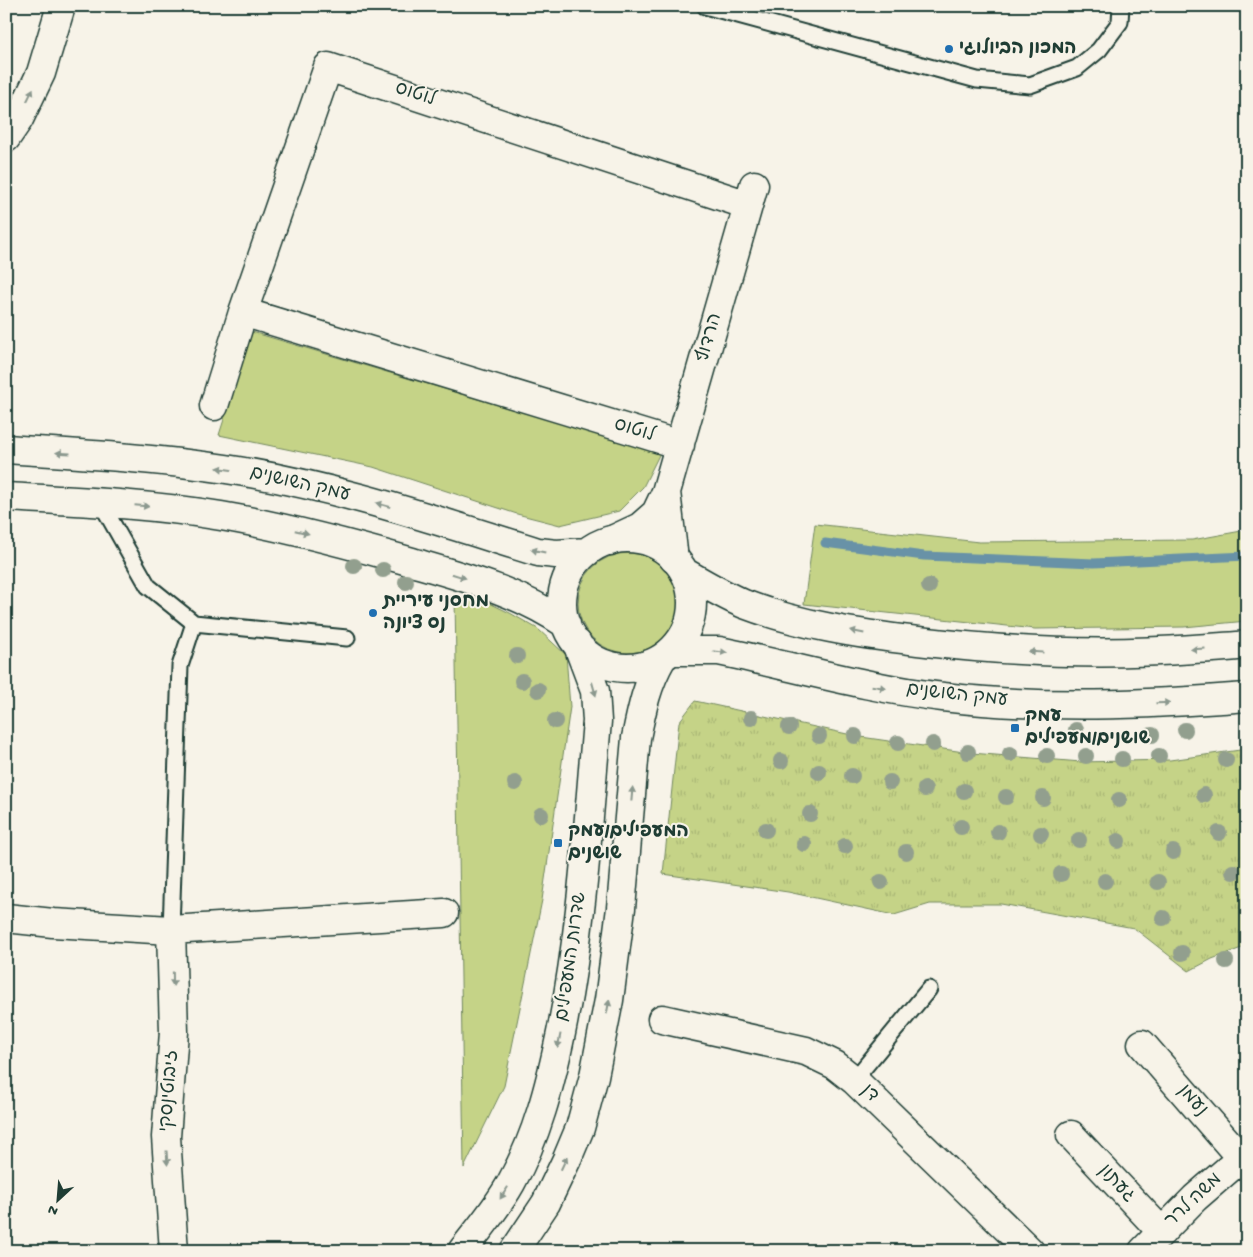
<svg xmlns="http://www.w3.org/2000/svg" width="1253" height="1257" font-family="'Gochi Hand','Playpen Sans Hebrew',sans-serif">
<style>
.grass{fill:url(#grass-tufts);stroke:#72885e}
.park{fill:#c5d387;stroke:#72885e}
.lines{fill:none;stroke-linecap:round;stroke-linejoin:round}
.stream{stroke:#6792a7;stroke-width:9}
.lane-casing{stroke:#1f3d34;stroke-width:19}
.street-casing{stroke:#1f3d34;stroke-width:31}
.secondary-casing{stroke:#1f3d34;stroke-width:31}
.lane{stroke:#f7f3e8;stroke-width:15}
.street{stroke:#f7f3e8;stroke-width:28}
.secondary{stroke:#f7f3e8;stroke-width:28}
.tree{fill:#929f8e}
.oneway{fill:#8b988e}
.poi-dot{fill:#1f6fb2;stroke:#f7f3e8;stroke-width:2}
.labels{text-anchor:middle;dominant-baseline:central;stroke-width:4;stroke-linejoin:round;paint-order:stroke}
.poi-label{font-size:19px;font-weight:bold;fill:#1f3d34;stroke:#f7f3e8;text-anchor:start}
.street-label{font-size:19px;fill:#1f3d34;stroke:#f7f3e8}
</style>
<defs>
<pattern id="grass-tufts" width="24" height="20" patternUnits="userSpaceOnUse" patternTransform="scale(1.25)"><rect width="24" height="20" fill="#c5d387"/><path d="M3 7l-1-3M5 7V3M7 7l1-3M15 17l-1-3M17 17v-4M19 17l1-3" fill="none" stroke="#a9b675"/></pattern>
</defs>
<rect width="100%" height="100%" fill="#f7f3e8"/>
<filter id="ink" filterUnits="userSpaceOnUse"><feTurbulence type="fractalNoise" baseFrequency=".02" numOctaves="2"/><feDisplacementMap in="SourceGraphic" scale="10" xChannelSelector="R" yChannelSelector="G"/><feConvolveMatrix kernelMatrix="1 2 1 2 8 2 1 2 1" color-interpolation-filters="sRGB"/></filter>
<g filter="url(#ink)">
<!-- grass -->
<path class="grass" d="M695,701L861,737L971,753L1081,762L1170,760L1247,749V946L1212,959L1189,971L1134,928L1001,904H930L894,915L788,892L663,874L679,722Z"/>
<!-- park -->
<path class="park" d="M252,332L660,453L643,487L619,511L560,525L517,514L373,467L219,435Z
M815,524L979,542L1192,540L1247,530V621L1184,627L1035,629L804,604Z
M578 603a50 50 0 1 1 100 0a50 50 0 1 1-100 0Z
M477,597L510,613L538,629L566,655L570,707L542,900L504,1086L464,1168L455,598Z"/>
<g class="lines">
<!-- stream -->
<path class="stream" d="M825,543L924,556L1094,563L1247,556"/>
<!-- lane casing -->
<g class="lane-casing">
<path id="lane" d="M705,6L977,80L1030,85L1077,68L1099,50L1120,22L1121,6
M101,503L148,586L194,623L347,638
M171,930L180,666L194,623
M854,1080L929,989"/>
</g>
<!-- street casing -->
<g class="street-casing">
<path id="street" d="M6,138L19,119L41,73L61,6
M243,312L680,445
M214,406L243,312L328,67L748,205
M666,492L674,559
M610,541L640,527L656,513L666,492L754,185
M6,918L53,923L171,930L444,913
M171,930L174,1032L166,1137L174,1251
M662,1019L806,1051L835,1065L854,1080L1030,1251
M1142,1044L1241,1158
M1071,1135L1162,1232
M1143,1251L1195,1198L1247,1153"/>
</g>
<!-- secondary casing -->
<g class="secondary-casing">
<path id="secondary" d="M6,449C80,454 153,458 226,469C332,485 435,520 538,552L556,554L587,552
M6,497C78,501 150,504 221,516C286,527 349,544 412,562C467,578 517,591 566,624
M562 603a65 65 0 1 1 130 0a65 65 0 1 1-130 0Z
M684,572C703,583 723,595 744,604C799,625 859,634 918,641C1010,652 1102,656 1194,649C1211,648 1229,647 1247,645
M672,651H719L738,655C806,670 874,689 943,697C1044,709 1146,705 1247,697
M462,1251C479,1229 497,1208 511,1183C537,1137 550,1085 561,1033C582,930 588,825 597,721L595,691L577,643
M514,1251L546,1203L567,1159L580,1128L594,1076L609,1000L621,908L636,738C642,708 647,684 662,658"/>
</g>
<!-- lane -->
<use href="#lane" class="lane"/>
<!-- street -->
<use href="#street" class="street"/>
<!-- secondary -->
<use href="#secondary" class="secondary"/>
</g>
<!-- trees -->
<g class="tree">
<circle cx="354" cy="566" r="8"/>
<circle cx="383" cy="570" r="8"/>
<circle cx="406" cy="582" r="8"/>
<circle cx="929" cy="586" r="8"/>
<circle cx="517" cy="656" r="8"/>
<circle cx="522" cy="681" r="8"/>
<circle cx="538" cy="690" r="8"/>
<circle cx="751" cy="718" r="8"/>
<circle cx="555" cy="721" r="8"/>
<circle cx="789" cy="727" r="8"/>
<circle cx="1076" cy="730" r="8"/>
<circle cx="1185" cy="730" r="8"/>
<circle cx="1152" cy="735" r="8"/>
<circle cx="819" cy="736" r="8"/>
<circle cx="855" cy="736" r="8"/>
<circle cx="898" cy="743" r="8"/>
<circle cx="933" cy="744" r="8"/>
<circle cx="968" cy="752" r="8"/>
<circle cx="1010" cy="754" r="8"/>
<circle cx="1047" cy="756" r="8"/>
<circle cx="1086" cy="756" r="8"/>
<circle cx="1159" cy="756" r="8"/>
<circle cx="1122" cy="759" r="8"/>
<circle cx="1226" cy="760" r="8"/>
<circle cx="781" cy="761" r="8"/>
<circle cx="819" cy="772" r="8"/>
<circle cx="852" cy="776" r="8"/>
<circle cx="890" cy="782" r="8"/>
<circle cx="515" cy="783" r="8"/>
<circle cx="925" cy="789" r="8"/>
<circle cx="964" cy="791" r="8"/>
<circle cx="1204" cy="795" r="8"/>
<circle cx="1006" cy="797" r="8"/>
<circle cx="1043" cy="798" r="8"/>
<circle cx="1119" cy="800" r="8"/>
<circle cx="810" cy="814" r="8"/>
<circle cx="541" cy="815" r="8"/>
<circle cx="961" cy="827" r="8"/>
<circle cx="766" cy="830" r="8"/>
<circle cx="998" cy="832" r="8"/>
<circle cx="1219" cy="833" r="8"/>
<circle cx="1041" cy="834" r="8"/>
<circle cx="1079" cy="840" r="8"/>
<circle cx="1118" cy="841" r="8"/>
<circle cx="804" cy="844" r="8"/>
<circle cx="845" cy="846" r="8"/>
<circle cx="906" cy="852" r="8"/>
<circle cx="1173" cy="852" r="8"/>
<circle cx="1233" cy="872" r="8"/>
<circle cx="1061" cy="874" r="8"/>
<circle cx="1105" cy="881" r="8"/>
<circle cx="881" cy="882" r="8"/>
<circle cx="1158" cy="882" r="8"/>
<circle cx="1163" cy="918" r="8"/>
<circle cx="1182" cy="953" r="8"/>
<circle cx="1226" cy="961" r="8"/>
</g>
<!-- one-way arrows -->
<defs><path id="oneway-solid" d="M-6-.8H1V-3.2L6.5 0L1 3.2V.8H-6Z" transform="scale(1.25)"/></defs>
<g class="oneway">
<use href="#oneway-solid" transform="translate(30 95) rotate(-64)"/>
<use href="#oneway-solid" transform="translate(63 453) rotate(-176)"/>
<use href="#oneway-solid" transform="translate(224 469) rotate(-172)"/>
<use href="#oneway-solid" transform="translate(383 505) rotate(-164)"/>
<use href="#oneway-solid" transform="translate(142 506) rotate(5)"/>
<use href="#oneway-solid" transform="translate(302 532) rotate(14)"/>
<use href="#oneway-solid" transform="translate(538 551) rotate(-168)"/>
<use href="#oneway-solid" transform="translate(459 576) rotate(17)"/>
<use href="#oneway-solid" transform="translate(857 632) rotate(-168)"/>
<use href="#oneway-solid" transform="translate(1198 649) rotate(176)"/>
<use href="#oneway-solid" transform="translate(720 652) rotate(6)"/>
<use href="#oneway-solid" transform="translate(1036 652) rotate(-177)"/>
<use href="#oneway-solid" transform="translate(879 687) rotate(10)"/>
<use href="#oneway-solid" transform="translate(594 689) rotate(74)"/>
<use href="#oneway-solid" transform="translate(1163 703) rotate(-2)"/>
<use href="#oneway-solid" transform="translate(632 794) rotate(-85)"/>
<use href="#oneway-solid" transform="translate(173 979) rotate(89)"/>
<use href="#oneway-solid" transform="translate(608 1007) rotate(-79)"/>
<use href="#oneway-solid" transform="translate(559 1041) rotate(102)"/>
<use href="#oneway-solid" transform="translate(167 1158) rotate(86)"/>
<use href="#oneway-solid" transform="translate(564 1163) rotate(-65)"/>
<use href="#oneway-solid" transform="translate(504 1193) rotate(123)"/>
</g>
</g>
<!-- markers -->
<g class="poi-dot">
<circle cx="949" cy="49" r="5"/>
<circle cx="373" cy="613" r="5"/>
<rect x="1010" y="723" width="10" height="10" rx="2.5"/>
<rect x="553" y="838" width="10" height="10" rx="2.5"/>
</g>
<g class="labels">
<!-- poi labels -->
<g class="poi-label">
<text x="959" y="49">המכון הביולוגי</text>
<text x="383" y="602">מחסני עיריית<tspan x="383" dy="22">נס ציונה</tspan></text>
<text x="1025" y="717">עמק<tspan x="1025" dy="22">שושנים/מעפילים</tspan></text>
<text x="568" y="832">המעפילים/עמק<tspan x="568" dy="22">שושנים</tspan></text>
</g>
<!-- street labels -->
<g class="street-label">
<text transform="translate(415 95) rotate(18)">לוטוס</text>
<text transform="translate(710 338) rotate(-74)">הרדוף</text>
<text transform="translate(634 431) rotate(17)">לוטוס</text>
<text transform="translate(300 485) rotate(13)">עמק השושנים</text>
<text transform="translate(957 696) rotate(6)">עמק השושנים</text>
<text transform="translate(572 957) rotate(-82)">שדרות המעפילים</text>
<text transform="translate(170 1091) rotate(-86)">ז'בוטינסקי</text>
<text transform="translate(869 1094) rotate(44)">דן</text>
<text transform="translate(1192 1101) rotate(49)">נעמן</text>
<text transform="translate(1116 1184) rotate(47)">געתון</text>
<text transform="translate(1194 1201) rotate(-43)">משה לרר</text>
</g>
</g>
<!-- margin -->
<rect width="1253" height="1257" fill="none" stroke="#f7f3e8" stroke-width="25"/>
<rect x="12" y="12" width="1228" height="1232" fill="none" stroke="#1f3d34" stroke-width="2" filter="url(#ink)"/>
<!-- north arrow -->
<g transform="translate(58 1200) rotate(206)" stroke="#f7f3e8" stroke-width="4" paint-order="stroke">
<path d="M0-4L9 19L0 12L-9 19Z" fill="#1f3d34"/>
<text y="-8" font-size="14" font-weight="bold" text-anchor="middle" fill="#1f3d34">N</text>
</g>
</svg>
